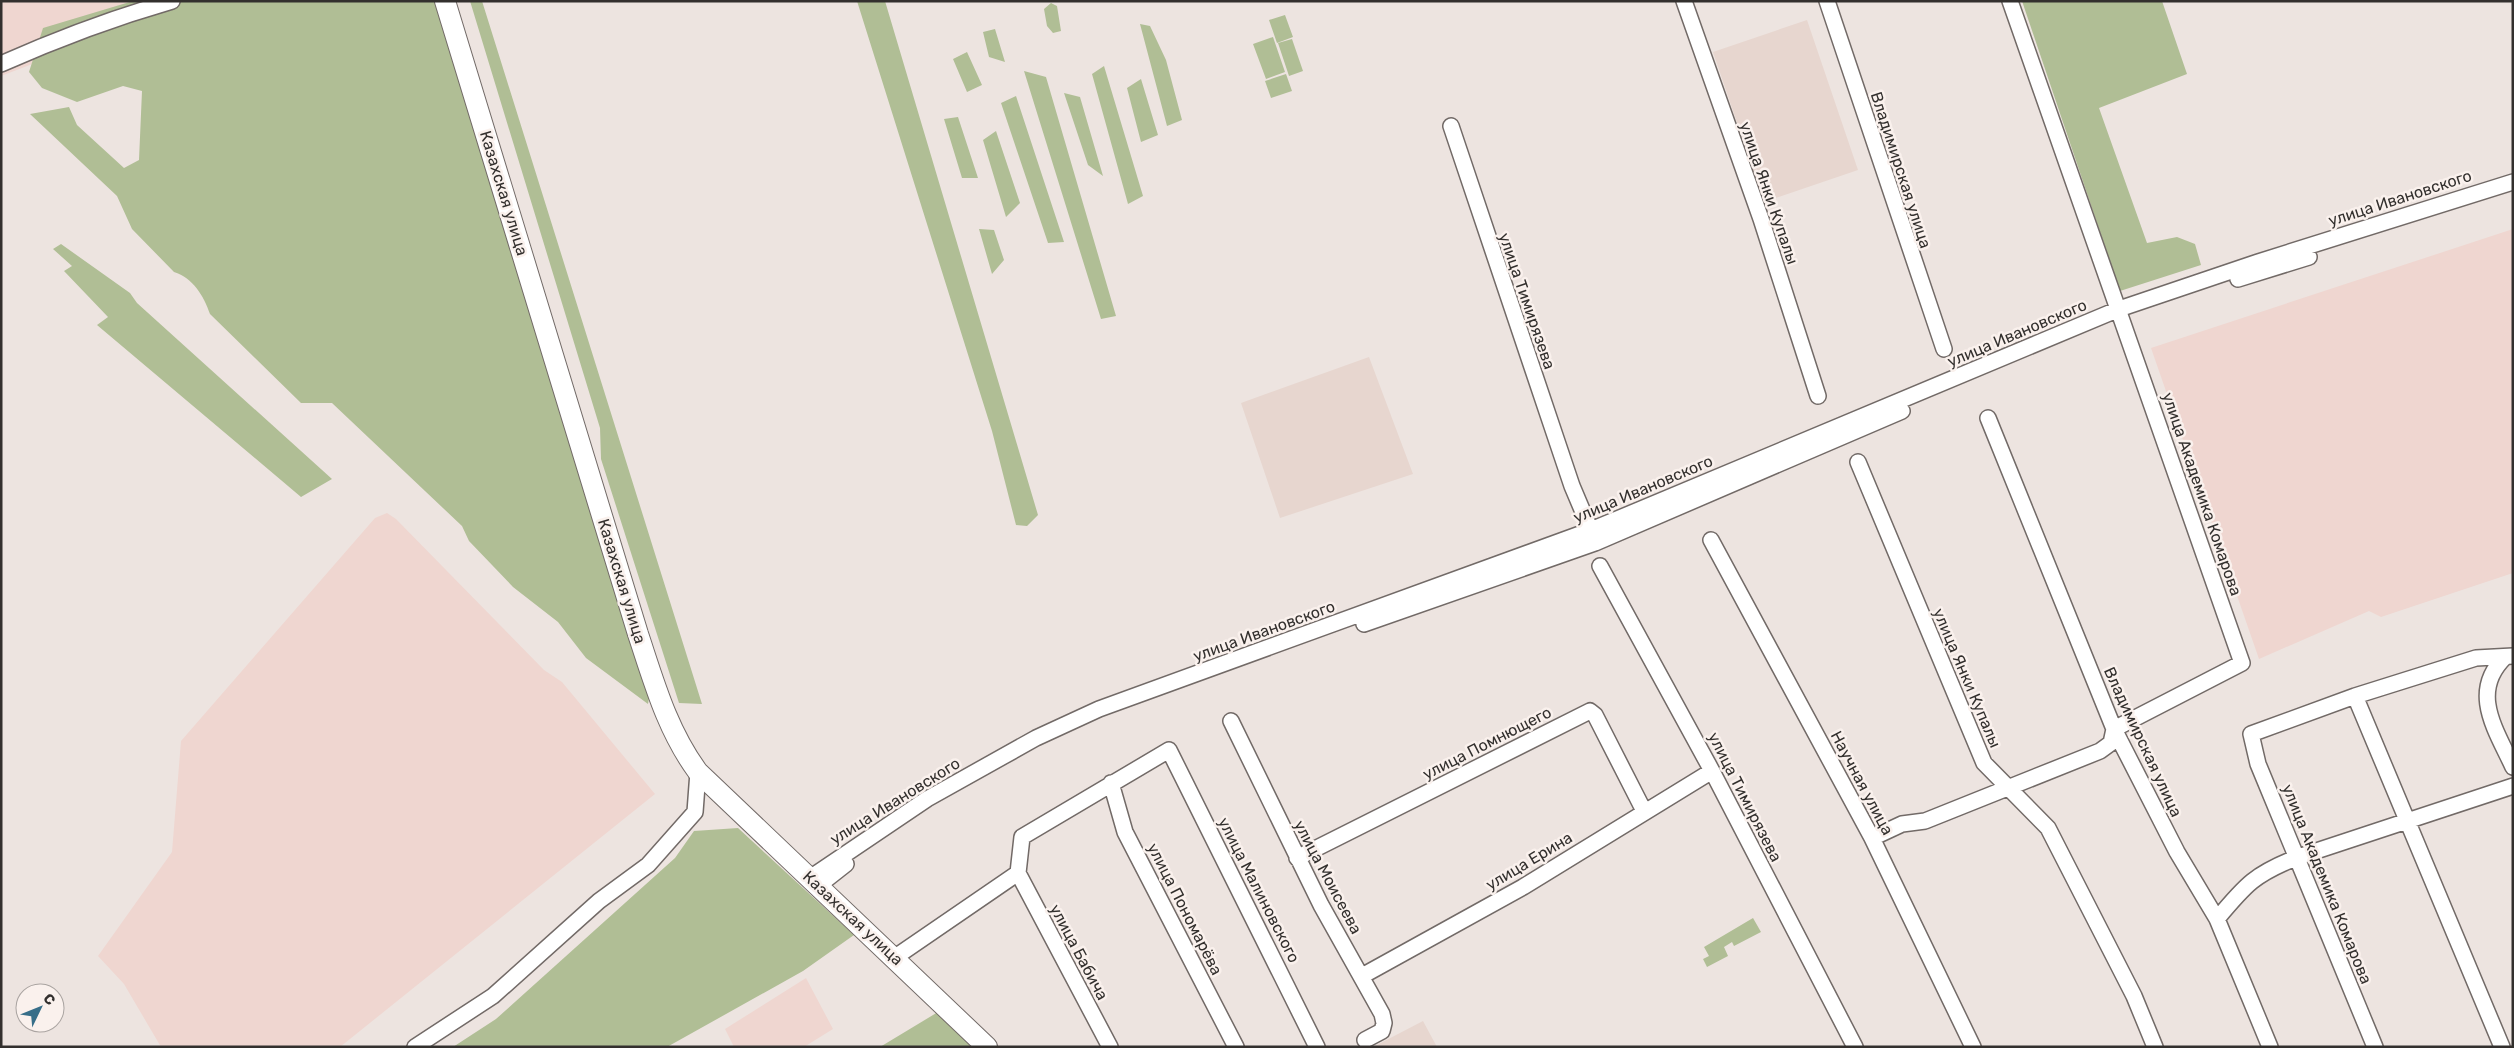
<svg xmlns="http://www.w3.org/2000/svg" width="2514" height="1048" font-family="Rubik,sans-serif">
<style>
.built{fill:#e7d6cf}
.industrial{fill:#efd6d0}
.green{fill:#b0be95}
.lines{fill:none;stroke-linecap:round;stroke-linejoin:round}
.minor-casing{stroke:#726a67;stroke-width:18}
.major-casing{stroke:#726a67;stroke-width:22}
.minor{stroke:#fff;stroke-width:15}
.major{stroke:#fff;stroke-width:20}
.labels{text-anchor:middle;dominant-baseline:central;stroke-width:5;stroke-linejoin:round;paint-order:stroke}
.street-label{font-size:16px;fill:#33302e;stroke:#faf1ed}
</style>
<rect width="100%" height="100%" fill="#ede4e0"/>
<!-- built -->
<path class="built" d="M1807,20L1858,170L1764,202L1713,52Z
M1369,357L1413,474L1280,518L1241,403Z
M1423,1021L1437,1047H1373Z"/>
<!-- industrial -->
<path class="industrial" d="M1,1H197L1,76Z
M2513,229V573L2381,617L2369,611L2259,659L2151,348Z
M387,513L396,519L544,670L562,682L655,794L340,1047H161L124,984L98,956L172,852L181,741L375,518Z
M806,978L833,1029L804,1047H734L725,1029Z"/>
<!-- green -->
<path class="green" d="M133,1H142L146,10L183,1H437L651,687L648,704L586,658L558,622L513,587L469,541L462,526L332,403H301L210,314C204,296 193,278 174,272L132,229L117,196L30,114L69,107L77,125L124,168L139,160L142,91L123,86L77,102L42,88L29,72L43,28Z
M470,1H482L702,704L679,703L601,459L600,428Z
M857,1H885L1038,515L1027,526L1016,525L992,431Z
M2022,1H2162L2187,74L2099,108L2147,243L2177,237L2195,244L2201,265L2120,291Z
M1051,3L1057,6L1061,31L1053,33L1047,26L1044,9Z
M1285,15L1293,37L1277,43L1269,20Z
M1140,24L1150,26L1166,60L1182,120L1167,126Z
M995,29L1005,62L989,57L983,32Z
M1273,37L1285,72L1266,79L1253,44Z
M1292,39L1303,71L1289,76L1278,43Z
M967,52L982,85L967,92L953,59Z
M1104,66L1143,196L1128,204L1092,74Z
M1024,71L1046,77L1116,316L1101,319Z
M1286,74L1292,91L1271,98L1265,81Z
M1141,79L1158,135L1141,142L1127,88Z
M1064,93L1080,97L1103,176L1088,165Z
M1016,96L1064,242L1048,243L1001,103Z
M958,117L978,178H962L944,119Z
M996,131L1020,203L1006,217L983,140Z
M979,229L994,230L1004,260L992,274Z
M61,244L130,293L137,303L332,479L301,497L97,325L108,317L64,271L72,266L53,249Z
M738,828L854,935L803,971L667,1047H453L496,1019L675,858L694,831Z
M1753,918L1761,932L1734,946L1732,942L1724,947L1728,956L1707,967L1703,959L1709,956L1704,947Z
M938,1012L973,1047H880Z"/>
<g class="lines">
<!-- minor casing -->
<g class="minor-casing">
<path id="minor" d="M1684,1L1761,219L1818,396
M1827,1L1944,349
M1,64C57,39 113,18 172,1
M1451,126L1572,486L1594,538
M2238,279L2309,257
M1988,418L2114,729L2177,852L2217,919L2270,1047
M1858,462L1984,763L2048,828L2134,996L2155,1047
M1711,540L1872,838L1973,1047
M1600,566L1712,771L1855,1047
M1364,624L1595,543L1902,411
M2505,657C2469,692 2496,730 2513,767
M2355,696L2502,1047
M1231,721L1321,905L1382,1014L1384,1023L1382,1031L1365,1040
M1111,783L1125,832L1236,1047
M1872,838L1902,824L1925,821L2100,751L2111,743L2114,729L2242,663L2010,1
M1297,858L1590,711L1595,715L1644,811
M1018,873L1110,1047
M810,878L927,799L1036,738L1099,709L1591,530L2119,309L2258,262L2513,182
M818,886L846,864
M2217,919C2246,884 2255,874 2298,857L2513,786
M894,958L1018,873L1022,837L1169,750L1317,1047
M1362,976L1523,887L1712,771
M415,1047L493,996L599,901L648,865L695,812L698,772
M2375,1047L2258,764L2251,734L2355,696L2476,658L2513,656"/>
</g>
<!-- major casing -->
<g class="major-casing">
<path id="major" d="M445,1L638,634C654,682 667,730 698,772L987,1047"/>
</g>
<!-- minor -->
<use href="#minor" class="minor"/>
<!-- major -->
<use href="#major" class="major"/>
</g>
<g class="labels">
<!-- street labels -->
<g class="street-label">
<text transform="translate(1901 170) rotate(72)">Владимирская улица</text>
<text transform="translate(504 193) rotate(73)">Казахская улица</text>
<text transform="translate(1769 193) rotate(71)">улица Янки Купалы</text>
<text transform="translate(2400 198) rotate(-18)">улица Ивановского</text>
<text transform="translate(1527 301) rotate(71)">улица Тимирязева</text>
<text transform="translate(2017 333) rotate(-23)">улица Ивановского</text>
<text transform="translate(1643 489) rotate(-23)">улица Ивановского</text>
<text transform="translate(2202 494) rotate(71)">улица Академика Комарова</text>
<text transform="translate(622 581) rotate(73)">Казахская улица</text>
<text transform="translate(1264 631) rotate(-20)">улица Ивановского</text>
<text transform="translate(1967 678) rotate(67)">улица Янки Купалы</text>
<text transform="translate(2143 742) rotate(65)">Владимирская улица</text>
<text transform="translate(1487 743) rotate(-27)">улица Помнющего</text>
<text transform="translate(1862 783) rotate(62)">Научная улица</text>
<text transform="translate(1745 797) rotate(63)">улица Тимирязева</text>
<text transform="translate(895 801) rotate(-32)">улица Ивановского</text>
<text transform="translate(1529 861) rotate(-31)">улица Ерина</text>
<text transform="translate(1328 877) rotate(62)">улица Моисеева</text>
<text transform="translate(2327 884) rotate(68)">улица Академика Комарова</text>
<text transform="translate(1259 890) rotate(63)">улица Малиновского</text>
<text transform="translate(1185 909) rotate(63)">улица Пономарёва</text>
<text transform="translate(853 918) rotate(43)">Казахская улица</text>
<text transform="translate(1079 952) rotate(62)">улица Бабича</text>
</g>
</g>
<!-- border -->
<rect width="2514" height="1048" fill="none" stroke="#33302e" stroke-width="5"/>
<!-- north arrow -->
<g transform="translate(40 1008) rotate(47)"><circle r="24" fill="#faf1ed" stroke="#aaa4a1"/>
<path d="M0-4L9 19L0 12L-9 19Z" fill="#376e89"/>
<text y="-8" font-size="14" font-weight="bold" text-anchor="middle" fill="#33302e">С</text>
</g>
</svg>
